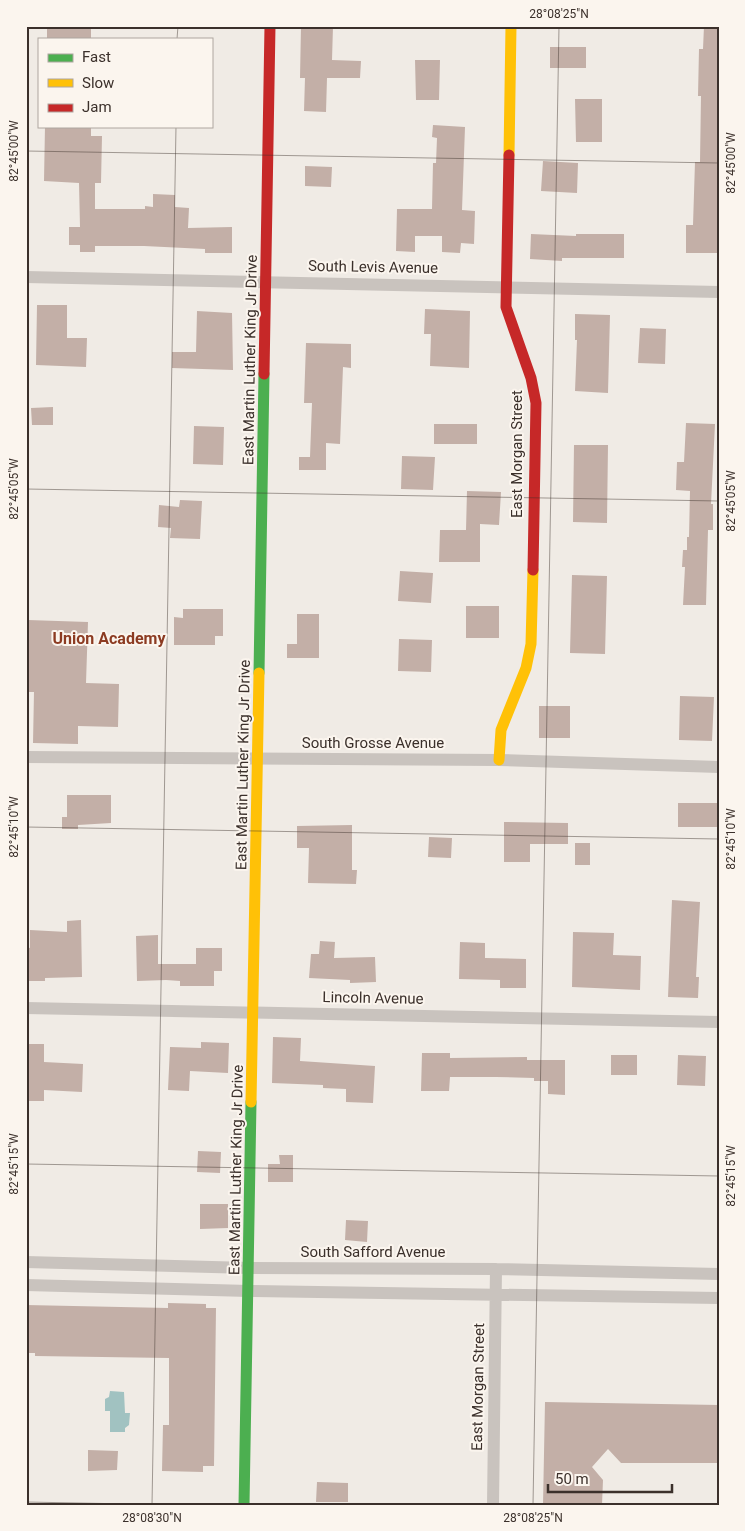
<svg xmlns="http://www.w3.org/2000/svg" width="745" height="1531" font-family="Roboto,sans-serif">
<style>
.water{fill:#a1c2c1}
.building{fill:#c3afa7}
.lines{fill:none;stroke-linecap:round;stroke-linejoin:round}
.street{stroke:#c9c3be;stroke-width:12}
.fast{stroke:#4caf50;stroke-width:11}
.slow{stroke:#ffc107;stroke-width:11}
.jam{stroke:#c62828;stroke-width:11}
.ticks{fill:none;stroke:#3b302b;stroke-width:1;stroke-opacity:0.45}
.labels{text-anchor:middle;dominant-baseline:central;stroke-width:4;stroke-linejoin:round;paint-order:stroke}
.street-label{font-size:15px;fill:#3b302b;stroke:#fbf5ee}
.neighbourhood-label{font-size:16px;font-weight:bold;fill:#8c3b22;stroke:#fbf5ee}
.neatline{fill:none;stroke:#3b302b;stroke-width:2}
.ticks-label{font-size:12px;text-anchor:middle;fill:#3b302b}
</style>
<rect width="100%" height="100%" fill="#f0ebe5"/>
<!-- water -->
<path class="water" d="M110,1391L124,1392L125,1413H130L129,1425L125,1428V1432H110V1411H105V1399L109,1397Z"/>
<!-- building -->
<path class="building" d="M47,26H91V39H47Z
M301,26H333L332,60L361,61L360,78H327L326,112L304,111L305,78H300Z
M704,26H719V253H686V225H693L695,162H700L701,96H698L699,49H703Z
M550,47H586V68H550Z
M415,60H440L439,100H416Z
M575,99H602V142H576Z
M433,125L465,127L462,210L475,211L474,244L461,243L460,253L442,252V236H415V252L396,251L397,209H432L433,163H436L437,138L432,137Z
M45,126L91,127V136H102L101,183H95V209H145V206L153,207V194L175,195V207L189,208L188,228L232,227V253H205V249L144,246H95V252H80V245H69V227H80L79,183L44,181Z
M543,161L578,163L577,193L541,191Z
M305,166L332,167L331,187L305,186Z
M531,234L576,236V234H624V258H562V261L530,259Z
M37,305H67V338H87L86,367L36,365Z
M425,309L470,311L469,368L430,366L431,334H424Z
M197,311L232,313L233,370L172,368V352H196Z
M575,314L610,315L608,393L575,391L577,340H575Z
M640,328L666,329L665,364L638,363Z
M306,343L351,344V368L343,367L340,444L326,443V470H299V457H310L312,403H304Z
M53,407V425H32L31,408Z
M686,423L715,424L711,504H713V530H708L706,605H683L685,567H682L683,550H687V537H689L690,491L676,490L677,462H684Z
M434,424H477V444H434Z
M194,426L224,427L223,465L193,464Z
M574,445H608L607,523L573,522Z
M402,456L435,457L433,490L401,489Z
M467,491L501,492L499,525L480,524V562H439L440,530H466Z
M180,500L202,501L200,539L170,538L171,528L158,527L159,505L179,507Z
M400,571L433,573L431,603L398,601Z
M572,575L607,576L605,654L570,653Z
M466,606H499V638H466Z
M183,609H223V636H215V645H174V617L183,618Z
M297,614H319V658H287V644H297Z
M28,620L88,622L86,683L119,684L118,727L78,726V744L33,743L34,692H26Z
M399,639L432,640L431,672L398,671Z
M680,696L714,697L712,741L679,740Z
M539,706H570V738H539Z
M67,795H111V823L78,825V829H62V817H67Z
M678,803H717V827H678Z
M504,822L568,823V844H530V862H504Z
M352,825V870H357L356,884L308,883L309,848H297V826Z
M429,837L452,838L451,858L428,857Z
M575,843H590V865H575Z
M672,900L700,902L696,977H699L698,998L668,997Z
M81,920L82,977L45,978V981H26V947L30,948V930L67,932V921Z
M573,932L614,933L613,955L641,956L640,990L572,987Z
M158,935V964H196V948H222V971H214V986H180V981L166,980L137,981L136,936Z
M320,941L335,942L334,958L375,957L376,982L350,983V980L309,978L311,954H319Z
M460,942L485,943V958L526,959V988H500V980L459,979Z
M273,1037L301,1038L300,1061L375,1066L373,1103L346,1102V1089L323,1088V1085L272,1083Z
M201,1042L229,1043L228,1073L190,1071L189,1091L168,1090L170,1047L201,1048Z
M26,1044H44V1062L83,1064L82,1092L44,1090V1101H29Z
M422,1053H450V1058L527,1057V1060H565V1095L548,1094V1081H534V1078L496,1077H450L449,1091H421Z
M611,1055H637V1075H611Z
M678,1055L706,1056L705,1086L677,1085Z
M198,1151L221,1152L220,1173L197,1172Z
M279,1155H293V1182H268V1164H280Z
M200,1204H228V1228L200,1229Z
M346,1220L368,1221L367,1242L345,1240Z
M168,1303L206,1304V1308H216L214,1466H203V1472L162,1471L163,1425H169V1358L35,1356V1353H27L26,1305L168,1308Z
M545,1402L719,1405V1463H621L608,1449L592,1467L603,1480L602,1505H543Z
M88,1450L118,1451L117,1470L88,1471Z
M317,1482L348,1483V1502H316Z"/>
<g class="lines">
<!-- street -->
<path class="street" d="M26,277L719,292
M26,757L499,760L719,767
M26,1008L719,1022
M26,1262L249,1268L496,1269L719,1274
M26,1285L249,1291L719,1298
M493,1505L496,1269"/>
<!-- fast -->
<path class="fast" d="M259,673L264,374
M244,1505L251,1102"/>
<!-- slow -->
<path class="slow" d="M509,155L511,26
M499,760L501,730L526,668L531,644L533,570
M251,1102L259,673"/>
<!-- jam -->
<path class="jam" d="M509,155L506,307L531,378L536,403L533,570
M264,374L270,26"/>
</g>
<!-- ticks -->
<path class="ticks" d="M177,39L178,26M26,151L719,163M26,489L719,501M26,827L719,839M26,1164L719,1176M26,1502L182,1505M152,1505L176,126M533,1505L559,26"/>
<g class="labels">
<!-- street labels -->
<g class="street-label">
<text transform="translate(373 267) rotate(1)">South Levis Avenue</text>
<text transform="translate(250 360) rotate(-89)">East Martin Luther King Jr Drive</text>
<text transform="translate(517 454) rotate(-90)">East Morgan Street</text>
<text x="373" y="743">South Grosse Avenue</text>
<text transform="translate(243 765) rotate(-89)">East Martin Luther King Jr Drive</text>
<text transform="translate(373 998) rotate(1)">Lincoln Avenue</text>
<text transform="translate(236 1170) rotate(-89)">East Martin Luther King Jr Drive</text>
<text x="373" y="1252">South Safford Avenue</text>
<text transform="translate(478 1387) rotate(-89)">East Morgan Street</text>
</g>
<!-- neighbourhood labels -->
<g class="neighbourhood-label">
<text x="109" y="638">Union Academy</text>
</g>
</g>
<!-- border -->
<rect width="745" height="1531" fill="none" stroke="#fbf5ee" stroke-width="55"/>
<!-- legend -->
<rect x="38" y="38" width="175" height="90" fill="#fbf5ee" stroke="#aea6a0"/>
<rect x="48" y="54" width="25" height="8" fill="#4caf50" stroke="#aea6a0"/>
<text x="82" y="62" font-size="15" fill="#3b302b">Fast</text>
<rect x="48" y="79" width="25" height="8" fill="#ffc107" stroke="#aea6a0"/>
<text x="82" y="88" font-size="15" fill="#3b302b">Slow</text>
<rect x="48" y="104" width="25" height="8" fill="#c62828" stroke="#aea6a0"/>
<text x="82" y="112" font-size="15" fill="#3b302b">Jam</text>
<!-- scale -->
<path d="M548 1484v8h124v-8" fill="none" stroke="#3b302b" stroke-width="2.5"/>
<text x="555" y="1484" font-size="15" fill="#3b302b" stroke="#fbf5ee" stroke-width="4" paint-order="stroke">50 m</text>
<rect x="28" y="28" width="690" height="1476" class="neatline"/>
<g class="ticks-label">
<text x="559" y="18">28°08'25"N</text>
<text transform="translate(14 151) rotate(-90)" y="4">82°45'00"W</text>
<text transform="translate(731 163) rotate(-90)" y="4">82°45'00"W</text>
<text transform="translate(14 489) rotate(-90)" y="4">82°45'05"W</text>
<text transform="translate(731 501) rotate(-90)" y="4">82°45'05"W</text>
<text transform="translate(14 827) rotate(-90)" y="4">82°45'10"W</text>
<text transform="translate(731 839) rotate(-90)" y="4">82°45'10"W</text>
<text transform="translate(14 1164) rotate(-90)" y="4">82°45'15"W</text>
<text transform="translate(731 1176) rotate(-90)" y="4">82°45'15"W</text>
<text x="152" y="1522">28°08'30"N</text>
<text x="533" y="1522">28°08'25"N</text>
</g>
</svg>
